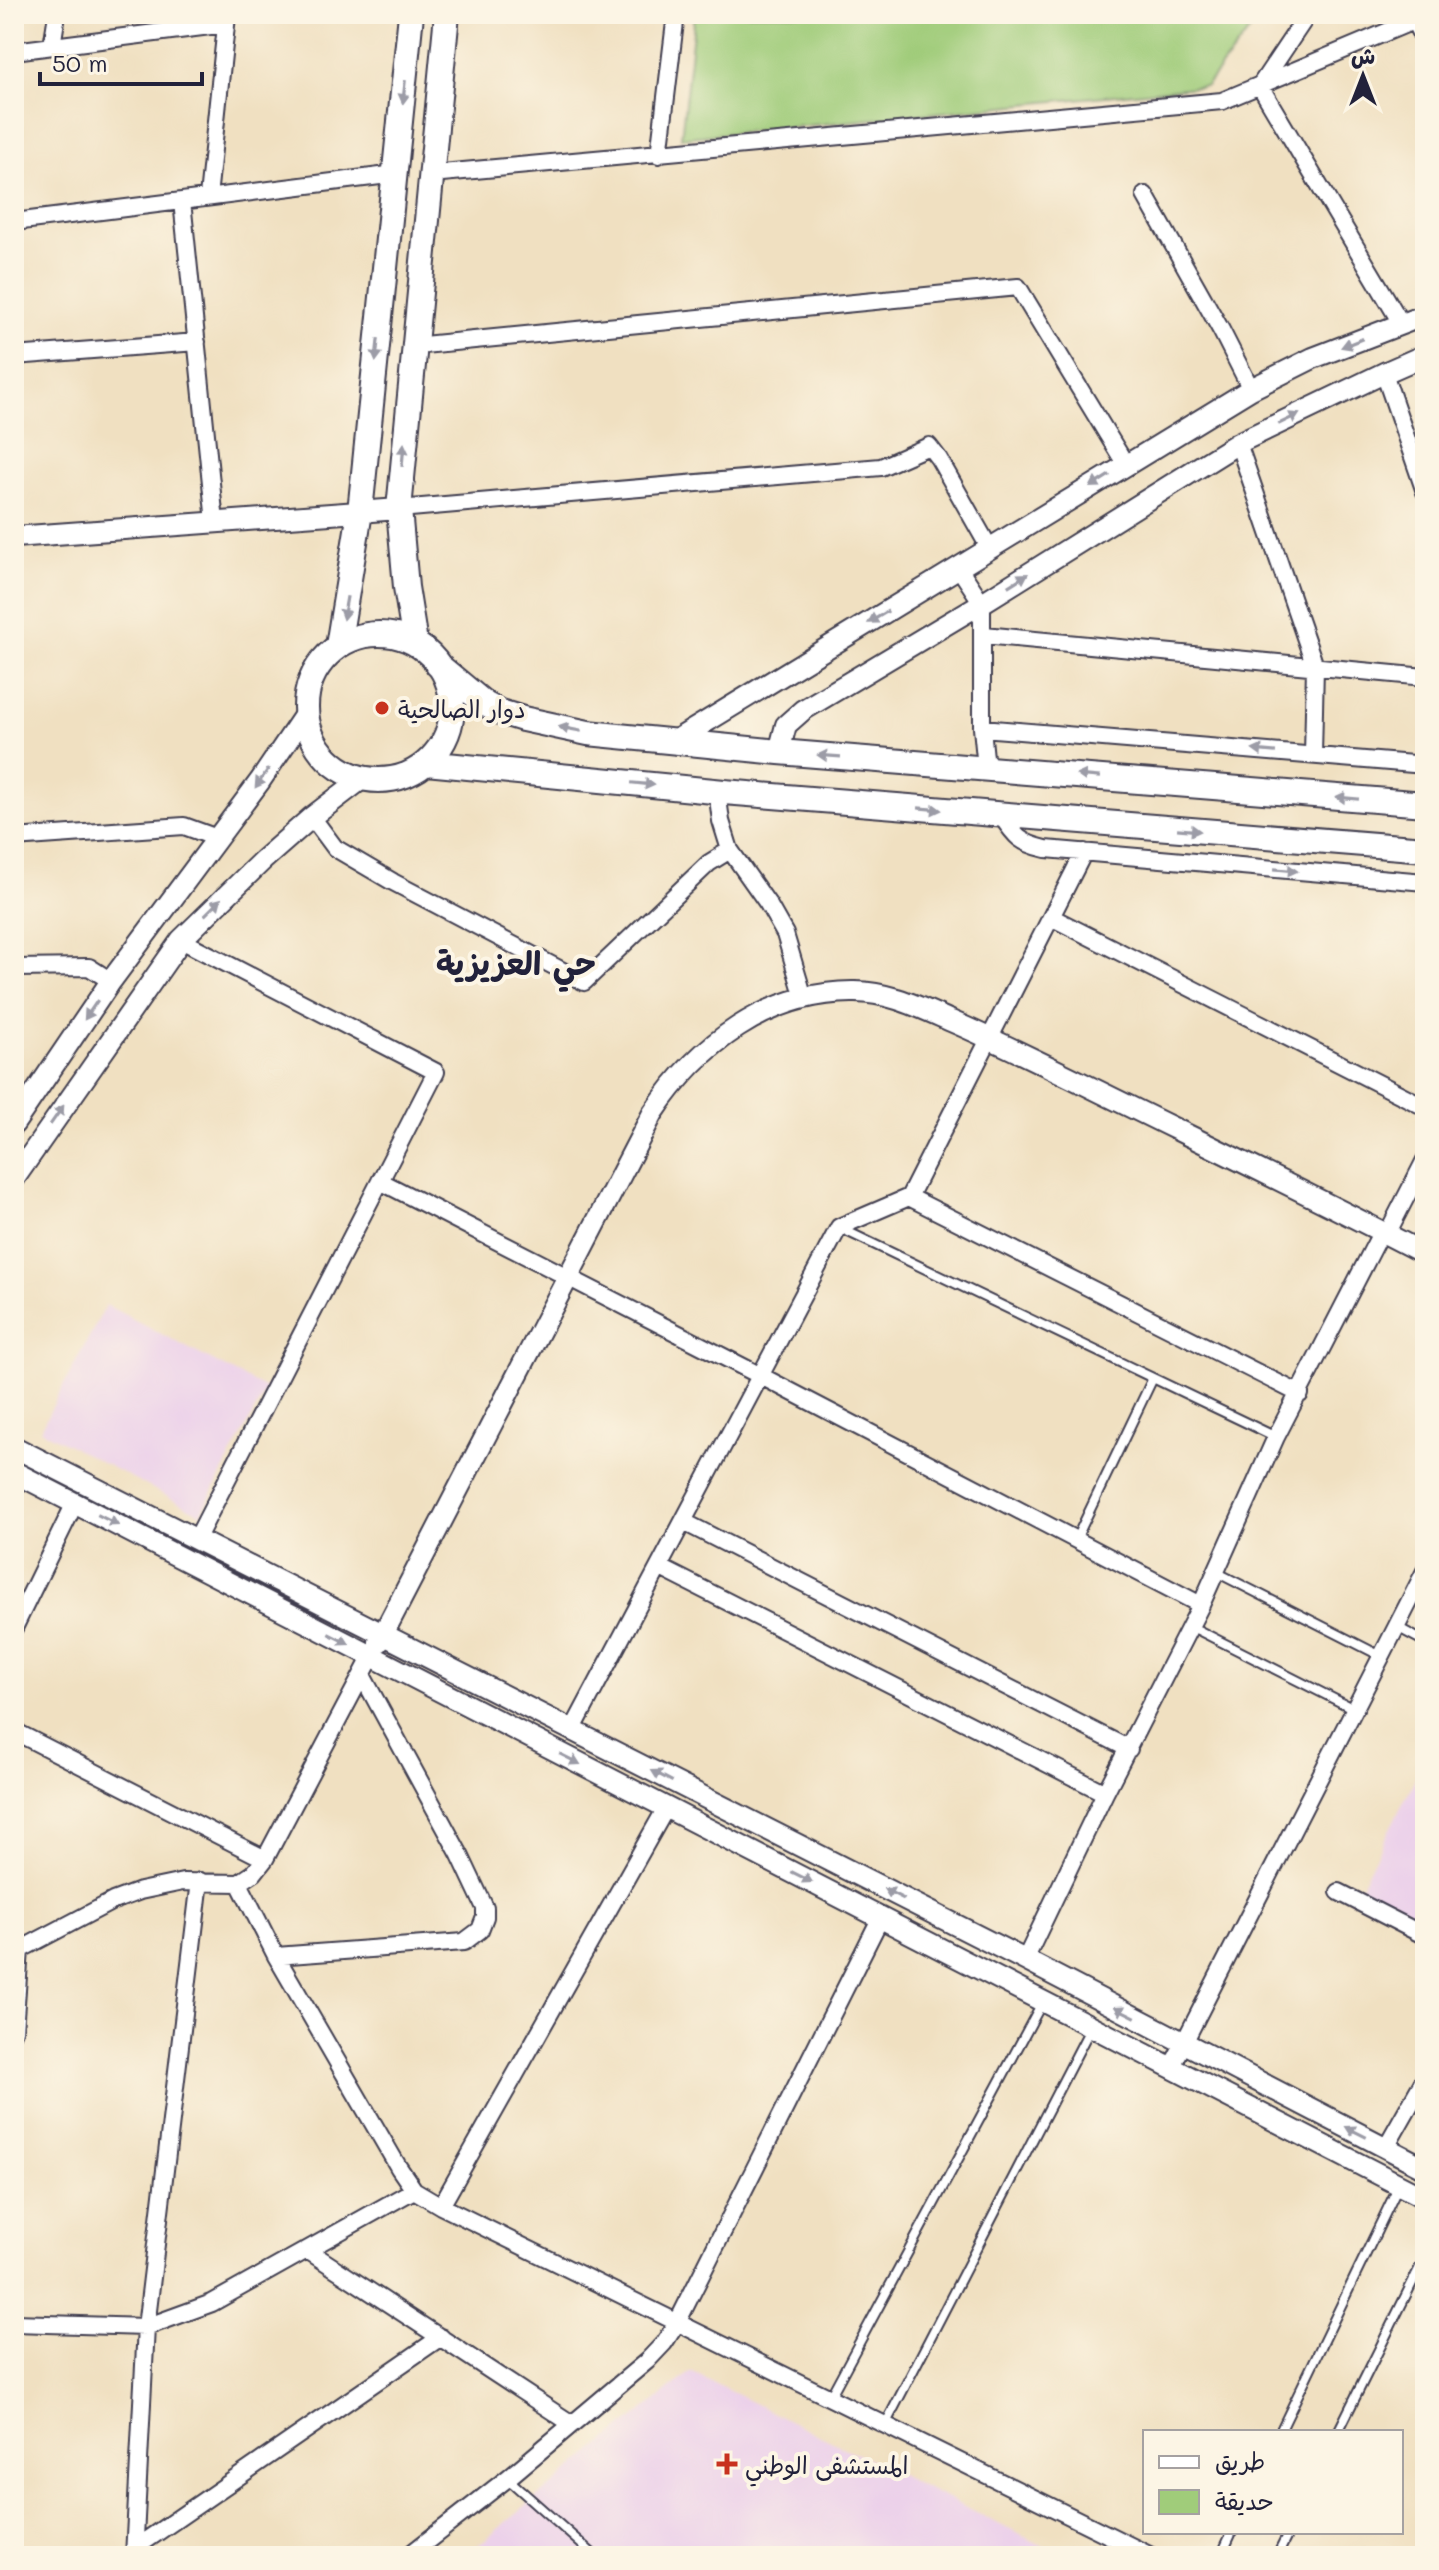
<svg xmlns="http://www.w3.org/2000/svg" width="1439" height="2570" font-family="Mali,'Playpen Sans Arabic',sans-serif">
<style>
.built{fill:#ecd1ea}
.green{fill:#a0cc7a;stroke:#61775a;stroke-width:2}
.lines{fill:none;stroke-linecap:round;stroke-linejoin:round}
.service-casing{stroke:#413e4f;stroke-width:12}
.minor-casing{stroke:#413e4f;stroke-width:20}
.tertiary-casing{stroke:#413e4f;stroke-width:24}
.secondary-casing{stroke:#413e4f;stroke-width:28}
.service{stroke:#fff;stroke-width:8}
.minor{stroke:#fff;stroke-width:16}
.tertiary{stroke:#fff;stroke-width:20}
.secondary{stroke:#fff;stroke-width:24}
.oneway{fill:#9c9ca7}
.poi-dot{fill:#c8321e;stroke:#fcf5e5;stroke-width:3}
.labels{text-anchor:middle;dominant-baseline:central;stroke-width:8;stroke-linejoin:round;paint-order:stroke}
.poi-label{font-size:24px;fill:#22223b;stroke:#fcf5e5;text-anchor:start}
.district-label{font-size:32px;font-weight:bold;fill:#22223b;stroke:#fcf5e5}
</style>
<rect width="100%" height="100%" fill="#fcf5e5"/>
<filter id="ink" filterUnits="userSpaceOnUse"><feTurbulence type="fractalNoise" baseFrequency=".0125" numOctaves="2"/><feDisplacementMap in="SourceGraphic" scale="16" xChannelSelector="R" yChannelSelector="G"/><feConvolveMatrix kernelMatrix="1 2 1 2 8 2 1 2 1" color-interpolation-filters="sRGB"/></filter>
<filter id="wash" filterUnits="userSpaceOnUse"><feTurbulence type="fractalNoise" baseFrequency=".006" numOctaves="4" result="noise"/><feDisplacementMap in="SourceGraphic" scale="32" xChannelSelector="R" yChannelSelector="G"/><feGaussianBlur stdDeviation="1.8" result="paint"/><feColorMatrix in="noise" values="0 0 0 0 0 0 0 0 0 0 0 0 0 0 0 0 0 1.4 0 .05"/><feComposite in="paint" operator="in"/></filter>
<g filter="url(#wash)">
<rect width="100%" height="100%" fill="#f0e0c1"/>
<!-- built -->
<path class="built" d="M106,1305L266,1389L201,1514L40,1430Z
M1425,1760V1920L1360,1887Z
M691,2372L1063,2556H465Z"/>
<!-- green -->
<path class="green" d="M695,14H1263L1206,86L681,138Z"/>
</g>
<g filter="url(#ink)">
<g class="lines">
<!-- service casing -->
<g class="service-casing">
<path id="service" d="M840,1228L1276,1437
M1076,1539L1153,1378
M1216,1572L1381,1656
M1190,1626L1354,1709
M1397,1627L1425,1642
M830,2397L1043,2001
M885,2425L1091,2027
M1280,2432L1399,2185
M1338,2432L1425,2257
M508,2479L595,2556
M1221,2556L1232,2532
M1277,2556L1289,2532"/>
</g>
<!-- minor casing -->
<g class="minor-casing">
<path id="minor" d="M1413,19L1425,42
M52,46L57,14
M14,51L226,24
M1261,84L1308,14
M1260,86L1401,323
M659,155L676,14
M431,174L1222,101L1425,16
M1145,195L1221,330L1251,389
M208,197L227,16
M182,201L215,522
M14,222L396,174
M413,346L1018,287L1126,465
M14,356L197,342
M1384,373L1425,492
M1238,443L1315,666L1313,755
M399,509L881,467L929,446L939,459L990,549
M959,568L982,603V728L986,768
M984,635L1425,677
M982,728L1425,765
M717,791L721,821L730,850L768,904L785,934L804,998
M1000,814C1015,836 1019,843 1046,849L1425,882
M312,817L335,848L393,882L584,982L709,863L730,850
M14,838L184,826L217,838
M1051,917L1425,1107
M181,940L436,1072L197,1538
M14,968L89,967L111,981
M380,1181L761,1376L1201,1605
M909,1197L1300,1394
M1387,1234L1425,1160
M684,1522L1129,1749
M659,1567L1105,1793
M14,1628L75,1503
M573,1729L839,1227L909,1197L1084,852
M14,1731L265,1859
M239,1883L276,1956L399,2168L414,2190L441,2206L1151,2556
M1339,1892L1425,1936
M14,1953L113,1901L140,1891L183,1882L239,1883L254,1873L265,1859L372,1656
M276,1956L464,1942L480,1930L485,1917V1908L460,1855L362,1675
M1025,1960L1105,1793L1201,1605L1276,1437L1382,1231
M14,2030L20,1950
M1171,2068L1425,1571
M1386,2147L1425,2078
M441,2206L666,1808
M307,2250L572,2424
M14,2323L146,2327L212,2303L414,2190
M135,2548L441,2337
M134,2556L146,2327L200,1881
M408,2556L508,2478L647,2361L664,2343L677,2323L881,1917"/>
</g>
<!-- tertiary casing -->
<g class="tertiary-casing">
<path id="tertiary" d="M14,537L399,509
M673,742L1251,389L1313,358L1425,315
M779,752L786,725L803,710L982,603L1238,443L1384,373L1425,355
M14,1124L111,981L260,781L306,713
M14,1179L181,940L263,860L312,817L363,778
M14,1447L1025,1960L1425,2168
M14,1472L1425,2198
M379,1642L653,1113C699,1044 767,993 852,992C887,991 919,1007 951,1021C995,1040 1039,1062 1082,1083C1197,1140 1312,1195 1425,1254"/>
</g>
<!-- secondary casing -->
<g class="secondary-casing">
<path id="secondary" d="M306 707a73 73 0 1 1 146 0a73 73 0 1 1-146 0Z
M415,643L406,587L399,509L447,14
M338,646L360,512L411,14
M438,665L485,704L500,712L523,719L588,733L779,752L1425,804
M426,763L724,792L1425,849"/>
</g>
<!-- service -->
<use href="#service" class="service"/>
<!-- minor -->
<use href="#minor" class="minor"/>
<!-- tertiary -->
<use href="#tertiary" class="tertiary"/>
<!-- secondary -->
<use href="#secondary" class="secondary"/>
</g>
<!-- one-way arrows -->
<defs><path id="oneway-solid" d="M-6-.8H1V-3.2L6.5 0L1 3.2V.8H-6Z" transform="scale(2)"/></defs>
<g class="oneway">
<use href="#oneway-solid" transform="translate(404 92) rotate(96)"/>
<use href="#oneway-solid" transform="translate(1352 343) rotate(158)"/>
<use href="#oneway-solid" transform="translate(377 350) rotate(96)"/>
<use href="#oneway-solid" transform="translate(1289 419) rotate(-26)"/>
<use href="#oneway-solid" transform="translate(403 455) rotate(-85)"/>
<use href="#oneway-solid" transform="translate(1100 481) rotate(148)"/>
<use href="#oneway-solid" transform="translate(1018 580) rotate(-32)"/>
<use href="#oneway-solid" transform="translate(345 608) rotate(100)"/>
<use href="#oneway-solid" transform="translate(878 617) rotate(149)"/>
<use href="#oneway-solid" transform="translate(570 729) rotate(-169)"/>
<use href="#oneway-solid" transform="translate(1264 751) rotate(-175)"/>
<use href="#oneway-solid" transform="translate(829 756) rotate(-176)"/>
<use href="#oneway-solid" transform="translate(1088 776) rotate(-175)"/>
<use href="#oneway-solid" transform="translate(262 778) rotate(125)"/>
<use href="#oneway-solid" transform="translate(643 784) rotate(6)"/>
<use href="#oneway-solid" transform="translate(1347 798) rotate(-175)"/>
<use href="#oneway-solid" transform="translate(930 809) rotate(5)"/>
<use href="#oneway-solid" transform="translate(1189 830) rotate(5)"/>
<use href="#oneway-solid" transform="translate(1286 870) rotate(5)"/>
<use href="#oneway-solid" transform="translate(213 907) rotate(-45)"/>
<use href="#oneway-solid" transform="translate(91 1010) rotate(124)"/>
<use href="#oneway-solid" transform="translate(57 1115) rotate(-55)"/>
<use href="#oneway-solid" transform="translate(108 1520) rotate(27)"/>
<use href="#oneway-solid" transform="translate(339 1639) rotate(27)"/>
<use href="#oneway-solid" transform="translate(570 1759) rotate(27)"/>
<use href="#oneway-solid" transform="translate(662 1776) rotate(-152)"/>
<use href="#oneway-solid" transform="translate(802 1877) rotate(27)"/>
<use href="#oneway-solid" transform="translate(894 1894) rotate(-153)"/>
<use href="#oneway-solid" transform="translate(1125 2012) rotate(-153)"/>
<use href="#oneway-solid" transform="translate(1356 2132) rotate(-153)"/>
</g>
</g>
<!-- markers -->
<g class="poi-dot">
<circle cx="382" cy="708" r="8"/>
<path d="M723 2452h8v8h8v8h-8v8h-8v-8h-8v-8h8z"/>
</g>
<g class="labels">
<!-- poi labels -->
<g class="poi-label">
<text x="398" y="708">دوار الصالحية</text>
<text x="745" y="2464">المستشفى الوطني</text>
</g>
<!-- district labels -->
<g class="district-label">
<text x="516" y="962">حي العزيزية</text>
</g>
</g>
<!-- margin -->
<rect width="1439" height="2570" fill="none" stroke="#fcf5e5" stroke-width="48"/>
<!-- legend -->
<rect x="1143" y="2430" width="260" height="104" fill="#fcf5e5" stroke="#a5a1a1" stroke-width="2"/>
<rect x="1159" y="2456" width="40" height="12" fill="#ffffff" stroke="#a5a1a1" stroke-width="2"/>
<text x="1215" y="2470" font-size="24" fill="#22223b">طريق</text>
<rect x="1159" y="2490" width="40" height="24" fill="#a0cc7a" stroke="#a5a1a1" stroke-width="2"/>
<text x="1215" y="2510" font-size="24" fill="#22223b">حديقة</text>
<!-- north arrow -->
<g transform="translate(1363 76)" stroke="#fcf5e5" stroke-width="6" paint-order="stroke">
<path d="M0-6L14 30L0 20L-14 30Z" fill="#22223b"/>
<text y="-12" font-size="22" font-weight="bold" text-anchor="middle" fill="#22223b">ش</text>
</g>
<!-- scale -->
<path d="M40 72v12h162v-12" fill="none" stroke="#22223b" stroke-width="4"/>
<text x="52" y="72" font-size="24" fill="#22223b" stroke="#fcf5e5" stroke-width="6" paint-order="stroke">50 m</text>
</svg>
